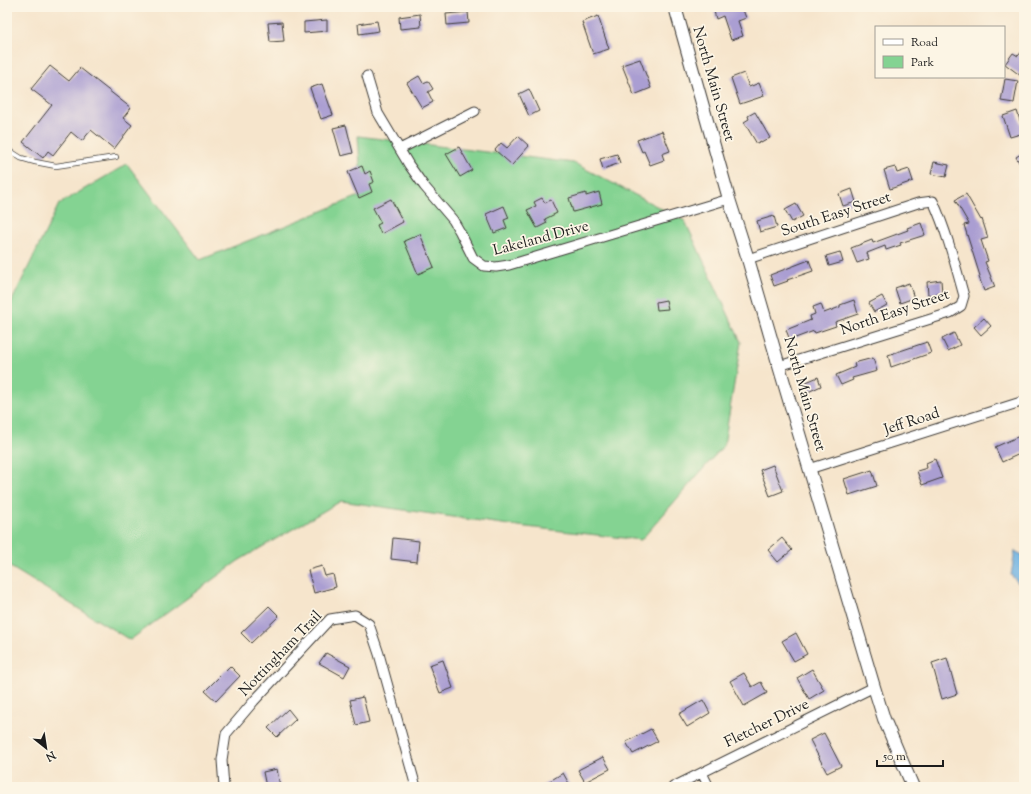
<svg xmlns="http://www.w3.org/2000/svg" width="1031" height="794" font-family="'Sorts Mill Goudy',serif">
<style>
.green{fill:#84d392;stroke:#507857}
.water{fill:#6cb1e2;stroke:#44667f}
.building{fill:#aa9ed2}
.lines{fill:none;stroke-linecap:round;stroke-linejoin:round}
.lane-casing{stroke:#3d3a36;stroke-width:6}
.street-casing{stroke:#3d3a36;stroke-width:11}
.secondary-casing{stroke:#3d3a36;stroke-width:14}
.lane{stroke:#fff;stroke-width:4.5}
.street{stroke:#fff;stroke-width:9}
.secondary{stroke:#fff;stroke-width:12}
.labels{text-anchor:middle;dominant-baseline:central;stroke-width:3.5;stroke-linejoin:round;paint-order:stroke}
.street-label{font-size:15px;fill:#1c1c1c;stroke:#fcf5e5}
</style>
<rect width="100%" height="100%" fill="#fcf5e5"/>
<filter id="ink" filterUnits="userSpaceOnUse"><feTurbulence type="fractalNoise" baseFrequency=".025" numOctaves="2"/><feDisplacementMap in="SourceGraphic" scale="8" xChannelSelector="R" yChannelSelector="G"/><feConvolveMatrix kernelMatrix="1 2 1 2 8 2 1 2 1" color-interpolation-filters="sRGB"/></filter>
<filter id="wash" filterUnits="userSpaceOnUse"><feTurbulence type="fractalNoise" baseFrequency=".012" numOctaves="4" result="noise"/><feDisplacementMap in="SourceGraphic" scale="16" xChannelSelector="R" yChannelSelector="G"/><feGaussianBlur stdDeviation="0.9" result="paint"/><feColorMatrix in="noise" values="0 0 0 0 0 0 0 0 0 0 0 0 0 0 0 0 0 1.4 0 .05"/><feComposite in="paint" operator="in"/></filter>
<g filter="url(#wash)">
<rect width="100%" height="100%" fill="#f6e5cc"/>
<!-- green -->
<path class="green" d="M358,136L574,163L685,221L741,342L724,445L641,540L509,525L341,501L238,561L130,640L7,565V311L59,204L127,164L200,260L362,195Z"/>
<!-- water -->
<path class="water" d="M1015,551L1024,556V589L1011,575Z"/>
<g id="blocks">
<!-- building -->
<path class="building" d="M725,7H742L746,18L738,21L743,36L731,40L723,16L716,19L714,11Z
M468,12L469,23L447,25L446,14Z
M420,14L421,27L400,29L399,17Z
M598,16L609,49L593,54L582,22Z
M327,20V31L304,33V22Z
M377,21L379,31L359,34L358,24Z
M282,22L284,41L270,42L268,23Z
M1024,49V71L1021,76L1005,64L1013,53L1018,56Z
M640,59L651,88L634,95L622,65Z
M50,66L69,81L80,68L131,108L123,118L132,125L114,149L91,130L82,141L71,132L53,155L48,151L43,158L23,142L52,105L31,89Z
M744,73L749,87L759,83L764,96L740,104L731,78Z
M419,76L423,83L428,81L433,89L428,92L433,102L422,108L407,83Z
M1005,79L1018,81L1014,103L1001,101Z
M322,84L333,115L321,119L310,88Z
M529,89L539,111L529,116L519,94Z
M1017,111L1024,133L1010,137L1003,116Z
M755,112L770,138L761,143V142L757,144L744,122L749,119L748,116Z
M346,125L353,153L341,156L333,128Z
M662,131L670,151L662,154L664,160L650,165L644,151L642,152L637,140Z
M518,136L529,146L512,165L495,150L501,143L507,148Z
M459,147L472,170L460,177L446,154Z
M1024,152V171L1016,157Z
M617,154L620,163L603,169L600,159Z
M934,162L949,165L946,177L931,174Z
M362,166L365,174L370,171L374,182L369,184L372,192L359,198L348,172Z
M895,167L897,173L909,169L913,181L890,189L884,170Z
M852,189L856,202L843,206L839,194Z
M599,192L602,204L573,212L569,198L586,193V196Z
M966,194L981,220L982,219L988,238L981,240L988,261L985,262L995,287L984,291L979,277L980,276L964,225L969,224L955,200Z
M542,198L545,203L551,200L557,213L545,219L547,223L537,228L527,210L536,206L534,202Z
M391,199L403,222L381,234L377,225L381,223L373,208Z
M796,204L803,216L792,222L785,210Z
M504,206L509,218L504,220L507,228L494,233L486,214Z
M774,216L777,227L760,232L757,221Z
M921,223L925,235L900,243L901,245L886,250L885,246L867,253L869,259L857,263L851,248L872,240L873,243L908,230L907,228Z
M420,234L434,267L418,274L404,241Z
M840,252L843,262L829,266L826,256Z
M809,260L813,271L787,280L788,281L774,286L770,275Z
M941,280L942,293L928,295L927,282Z
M909,283L914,298L900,303L895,288Z
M882,296L887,305L874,312L869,303Z
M666,300L668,309L657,310L656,302Z
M854,300L858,314L835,322L836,326L815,333L814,331L790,340L786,330L811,320L810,316L815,314L813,307L821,304L824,313L840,307V305Z
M984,318L991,326L981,335L974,327Z
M954,333L960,345L948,351L942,339Z
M927,342L931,353L891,367L888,355Z
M873,358L877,371L852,378L853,380L841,385L836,375L855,367L854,363Z
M818,377L821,386L808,392L804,383Z
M1024,434V452L1002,462L995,447Z
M935,459L942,478L922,485L917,471L927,468L926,463Z
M773,465L783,491L770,496L760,470Z
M872,470L877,486L849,495L844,479Z
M393,538L419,541L417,562L391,559Z
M782,538L792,550L778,562L768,550Z
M322,566L325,576L333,574L336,587L314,593L308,570Z
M269,606L279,616L251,643L241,633Z
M796,633L807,654L794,661L782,641Z
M326,653L350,666L344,677L319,663Z
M947,658L957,694L942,699L932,663Z
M443,660L453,688L440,693L429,665Z
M230,666L240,676L216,701L205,691Z
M812,669L824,690L809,699L797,678Z
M744,673L752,687L761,682L767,693L744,706L730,681Z
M363,697L369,722L356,725L350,700Z
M703,700L710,713L687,727L679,714Z
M288,709L296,719L277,737L268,728Z
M651,729L658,741L633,754L626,742Z
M824,733L841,766L827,773L810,740Z
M603,757L610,769L585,782L578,770Z
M277,769L280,787H266L263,772Z
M563,773L571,787H540Z"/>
</g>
</g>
<g filter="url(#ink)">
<use href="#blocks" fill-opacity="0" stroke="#3d3a36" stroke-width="1"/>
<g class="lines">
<!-- lane casing -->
<g class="lane-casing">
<path id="lane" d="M7,149L21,158L35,162L56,166L116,157"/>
</g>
<!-- street casing -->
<g class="street-casing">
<path id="street" d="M367,76L378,113L409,165L424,186L453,220L460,232L473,258L484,266L496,267L509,265L729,199
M400,149L475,111
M748,259L918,203L933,201C947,232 955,264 964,296L961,306L950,313L779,366
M809,469L1024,401
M702,773L709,787
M224,787L222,760L226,734L254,701L330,619L355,615L369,624L379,654L416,787
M673,787L874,687"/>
</g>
<!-- secondary casing -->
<g class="secondary-casing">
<path id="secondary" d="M675,7L729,199L748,259L779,366L874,687L884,719L913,787"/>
</g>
<!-- lane -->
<use href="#lane" class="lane"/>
<!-- street -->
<use href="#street" class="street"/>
<!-- secondary -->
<use href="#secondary" class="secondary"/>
</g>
</g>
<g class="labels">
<!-- street labels -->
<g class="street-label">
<text transform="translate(713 84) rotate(74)">North Main Street</text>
<text transform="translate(836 215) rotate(-18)">South Easy Street</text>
<text transform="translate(541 239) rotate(-15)">Lakeland Drive</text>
<text transform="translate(895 313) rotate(-19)">North Easy Street</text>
<text transform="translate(804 394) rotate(74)">North Main Street</text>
<text transform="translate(912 422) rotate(-18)">Jeff Road</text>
<text transform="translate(281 654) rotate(-46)">Nottingham Trail</text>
<text transform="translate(767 724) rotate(-26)">Fletcher Drive</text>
</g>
</g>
<!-- margin -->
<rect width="1031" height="794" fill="none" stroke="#fcf5e5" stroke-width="24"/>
<!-- legend -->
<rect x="875" y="26" width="130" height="52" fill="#fcf5e5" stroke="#a29e95"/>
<rect x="883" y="39" width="20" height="6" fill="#ffffff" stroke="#a29e95"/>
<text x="911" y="46" font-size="12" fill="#1c1c1c">Road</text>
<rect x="883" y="56" width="20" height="12" fill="#84d392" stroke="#a29e95"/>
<text x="911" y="66" font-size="12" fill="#1c1c1c">Park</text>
<!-- north arrow -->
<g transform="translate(46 748) rotate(150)" stroke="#fcf5e5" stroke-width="3" paint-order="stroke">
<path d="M0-3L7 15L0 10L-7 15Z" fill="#1c1c1c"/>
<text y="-6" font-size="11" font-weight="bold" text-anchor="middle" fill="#1c1c1c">N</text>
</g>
<!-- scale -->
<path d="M877 760v6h66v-6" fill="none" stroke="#1c1c1c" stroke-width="2"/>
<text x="883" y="760" font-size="12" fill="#1c1c1c" stroke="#fcf5e5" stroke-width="3" paint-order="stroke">50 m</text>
</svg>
